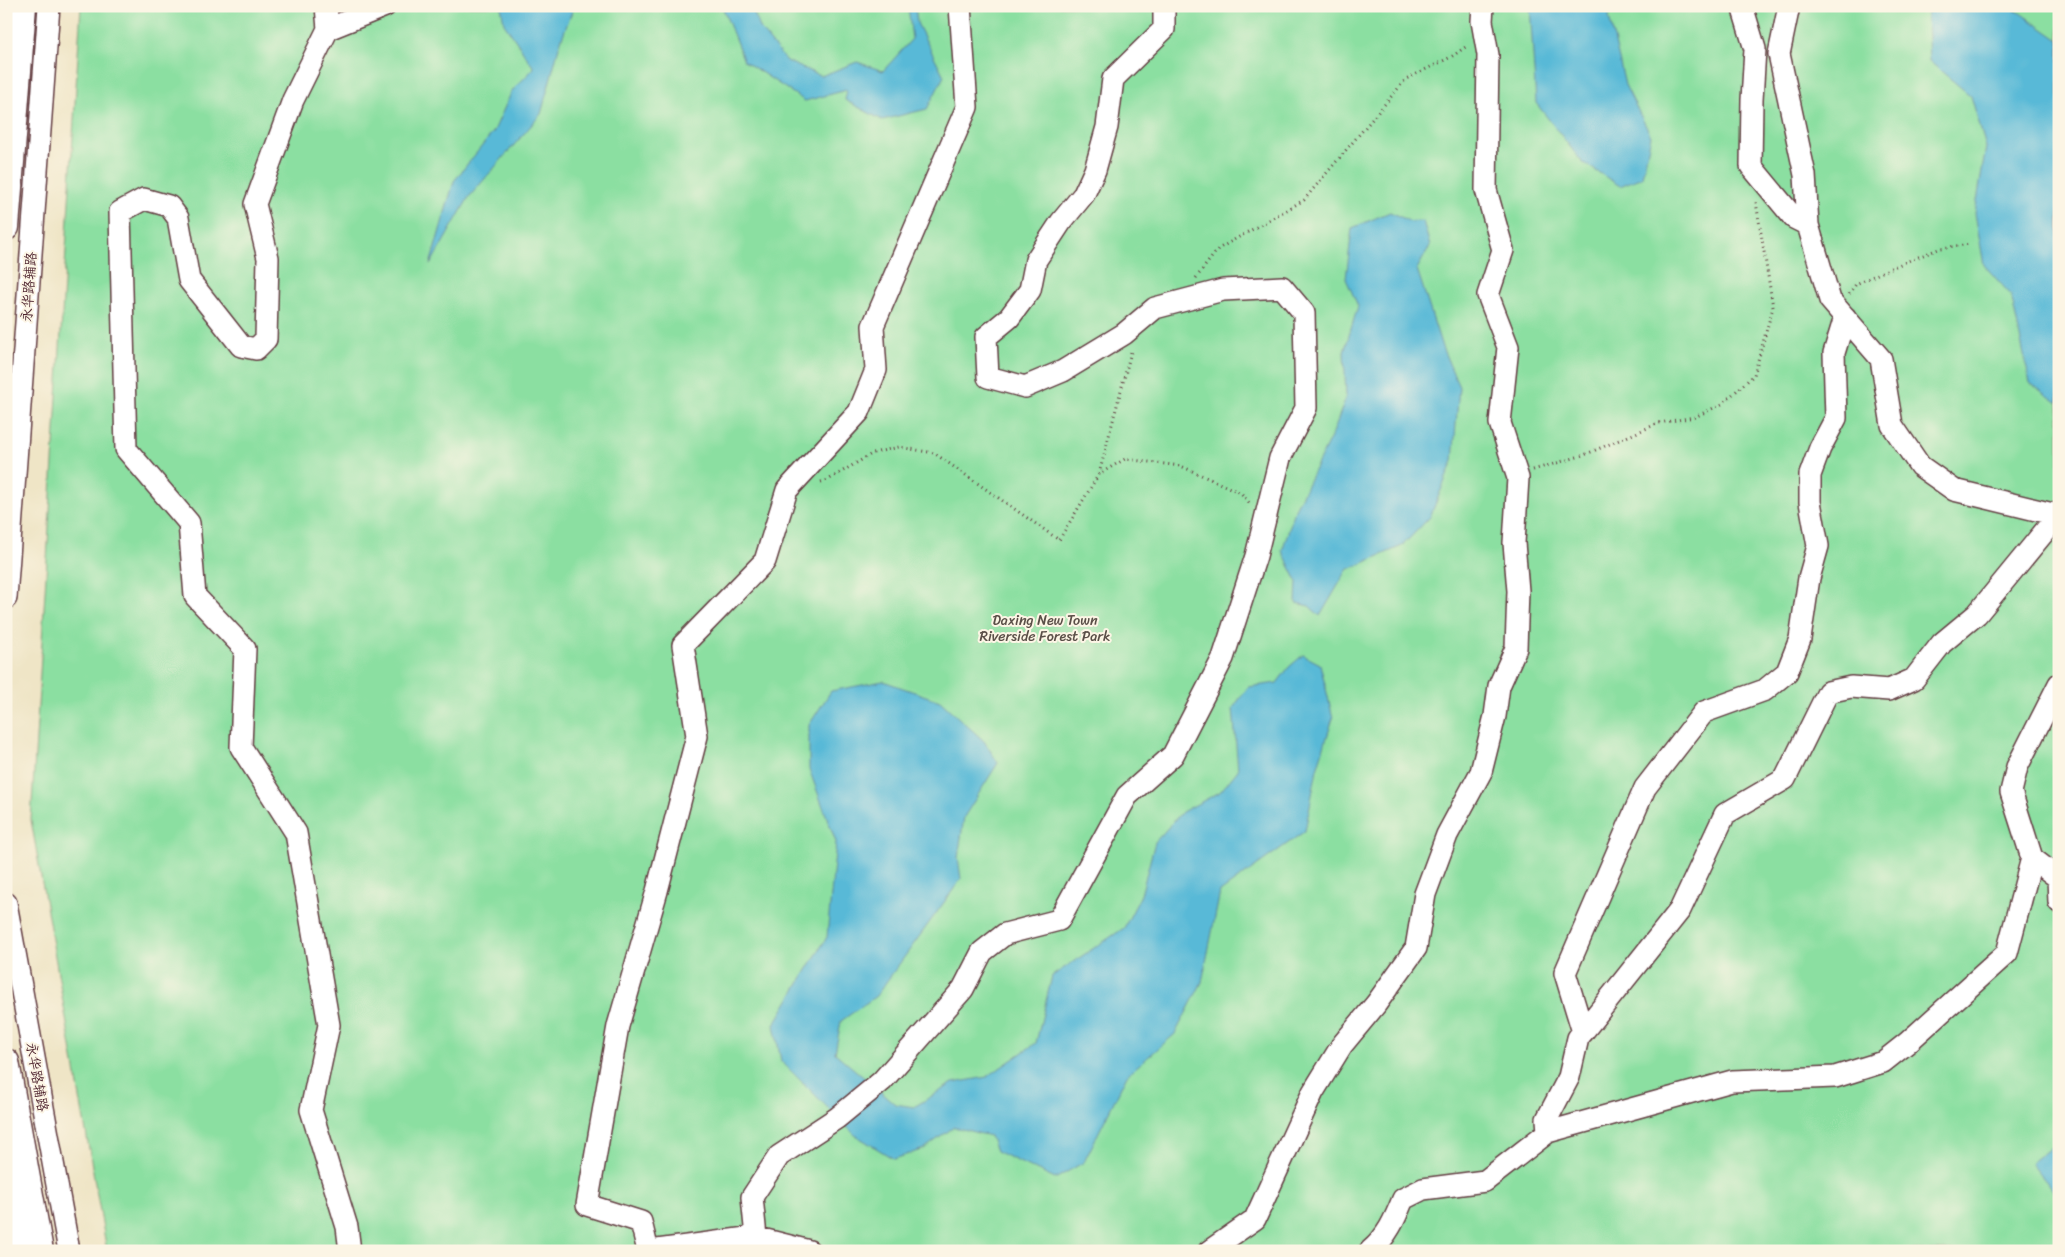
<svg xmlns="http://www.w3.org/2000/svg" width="2065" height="1257" font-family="Sriracha,'LXGW WenKai TC',sans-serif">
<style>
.green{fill:#8bdfa1;stroke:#6a7f66}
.water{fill:#59b9d7;stroke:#526c81}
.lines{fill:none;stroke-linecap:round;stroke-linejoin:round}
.minor-casing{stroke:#633d42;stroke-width:24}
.major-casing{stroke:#633d42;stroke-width:29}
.path{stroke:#633d42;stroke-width:3;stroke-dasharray:1 4;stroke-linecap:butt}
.minor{stroke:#fff;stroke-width:21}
.major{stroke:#fff;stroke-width:26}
.labels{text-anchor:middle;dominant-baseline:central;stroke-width:4;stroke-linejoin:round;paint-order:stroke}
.street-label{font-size:14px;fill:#4a1f2b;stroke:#fcf5e5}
.park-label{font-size:14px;fill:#5a4f48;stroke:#fcf5e5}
</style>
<rect width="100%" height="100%" fill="#fcf5e5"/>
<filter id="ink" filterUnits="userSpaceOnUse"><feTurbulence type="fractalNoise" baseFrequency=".02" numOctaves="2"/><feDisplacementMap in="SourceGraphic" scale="10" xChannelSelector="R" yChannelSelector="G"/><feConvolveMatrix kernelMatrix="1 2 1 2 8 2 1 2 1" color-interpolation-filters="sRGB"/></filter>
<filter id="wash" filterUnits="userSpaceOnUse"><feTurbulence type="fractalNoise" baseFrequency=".0096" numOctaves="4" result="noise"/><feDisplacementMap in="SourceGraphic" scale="20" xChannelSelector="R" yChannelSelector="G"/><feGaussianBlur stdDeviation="1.12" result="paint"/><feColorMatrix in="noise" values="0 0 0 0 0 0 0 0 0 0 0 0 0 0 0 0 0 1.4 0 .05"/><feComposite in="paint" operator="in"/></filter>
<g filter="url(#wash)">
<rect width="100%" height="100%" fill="#efe5c6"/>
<!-- green -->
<path class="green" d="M81,6H2059V1251H107L31,820Z"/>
<!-- water -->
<path class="water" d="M501,6H574L560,43L541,114L469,197L430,265L454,181L494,131L512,91L534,68L504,23Z
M722,6H751L761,30L786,61L821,76L857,62L883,71L912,39L908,6H915L917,23L944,76L927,109L882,120L845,100L847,90L805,101L744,61Z
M1530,6H1611L1609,17L1625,85L1651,136L1642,177L1620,186L1582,162L1536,103Z
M1931,6H2010L2059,40L2058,403L2030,383L2011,295L1984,265L1975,213L1986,147L1971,96L1929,61L1927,15Z
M1390,212L1411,222L1423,221L1430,246L1417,269L1442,347L1459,387L1453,461L1430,517L1402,546L1347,570L1320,616L1309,606L1296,603L1297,581L1282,551L1296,507L1333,433L1346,397L1344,352L1358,306L1346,279L1352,228Z
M1303,655L1320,664L1333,718L1317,769L1305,831L1220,892L1202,982L1175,1034L1127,1075L1084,1162L1055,1179L996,1151L990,1136L954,1127L924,1149L894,1159L855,1135L781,1061L774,1025L827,937L836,842L809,769V725L831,691L883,681L940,701L984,741L998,763L964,817L958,858L961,879L876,996L841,1021L835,1053L895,1104L914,1107L953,1083L987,1077L1036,1043L1052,976L1124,928L1141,895L1155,842L1182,812L1220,792L1238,770L1233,708L1248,687L1277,683L1289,667Z
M2059,1141V1194H2056L2031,1163Z"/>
</g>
<g filter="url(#ink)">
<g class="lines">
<!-- minor casing -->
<g class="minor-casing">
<path id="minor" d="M326,6L328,29
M1742,6L1755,49L1752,100L1751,166L1794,218L1808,225
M1789,6L1779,54L1805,175L1808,225L1830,300L1881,359L1892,425L1920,466L1954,490L2057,515
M6,598L49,6
M2032,858L2058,878L2059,902
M6,903L69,1251
M1583,1032L1565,973L1645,788L1704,712L1765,690L1787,672L1800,639L1809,578L1818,546L1810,502V475L1820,448L1836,418L1834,353L1845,317
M1548,1132L1547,1119L1569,1077L1578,1038L1680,910L1725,814L1785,779L1828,692L1851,687L1889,690L1914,679L1942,643L1977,614L2059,514
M756,1237L752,1197L779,1156L837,1118L882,1081L963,989L982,952L1005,934L1059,920L1127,796L1173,755L1223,658L1256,556L1280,458L1306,408L1304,313L1282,287L1223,290L1155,308L1124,334L1063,371L1025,387L988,377L986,337L1009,318L1030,290L1036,260L1061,222L1084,194L1095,170L1107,127L1113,79L1164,29V6
M350,1251L347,1227L311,1110L329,1025L296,833L241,747L245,649L195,596L189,523L126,449L120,212L144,199L169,206L178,218L189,280L241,346L256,349L266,339L268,258L255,204L293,100L328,29L385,6
M648,1251L641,1222L587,1205L618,1026L657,891L697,736L683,645L765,561L787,490L859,412L876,370L873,326L967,107L960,6
M650,1251L754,1237L809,1251
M1209,1251L1255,1219L1313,1092L1342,1045L1376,1004L1416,948L1425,894L1447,835L1481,772L1495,716L1499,686L1516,648L1518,591L1514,543L1518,478L1500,423L1508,347L1488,295L1503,250L1486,190L1488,55L1482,21L1483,6
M1370,1251C1387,1237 1395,1219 1403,1199L1423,1189L1485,1181L1548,1132L1732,1081L1835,1077L1883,1062L1907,1043L2007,953L2032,858L2011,792L2017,767L2059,684"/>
</g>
<!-- major casing -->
<g class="major-casing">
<path id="major" d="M6,227L23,6
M6,1062L40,1251
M6,1170L21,1251"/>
</g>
<!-- path -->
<path class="path" d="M1196,278L1218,249L1304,200L1406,79L1451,57L1467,46
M1849,294L1856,284L1893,267L1941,248L1971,244
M1533,470L1584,455L1659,423L1695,417L1722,404L1754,375L1773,307L1756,202
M1099,474L1131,352
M821,482L828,480L873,453L899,447L934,453L1059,540L1099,474L1125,459L1181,466L1241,493L1251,505"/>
<!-- minor -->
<use href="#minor" class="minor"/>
<!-- major -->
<use href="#major" class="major"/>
</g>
</g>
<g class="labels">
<!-- street labels -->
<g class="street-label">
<text transform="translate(29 287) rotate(-86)">永华路辅路</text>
<text transform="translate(37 1077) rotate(80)">永华路辅路</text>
</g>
<!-- park labels -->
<g class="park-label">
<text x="1045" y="620">Daxing New Town<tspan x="1045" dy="16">Riverside Forest Park</tspan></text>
</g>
</g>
<!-- margin -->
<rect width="2065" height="1257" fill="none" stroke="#fcf5e5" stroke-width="25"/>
</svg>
